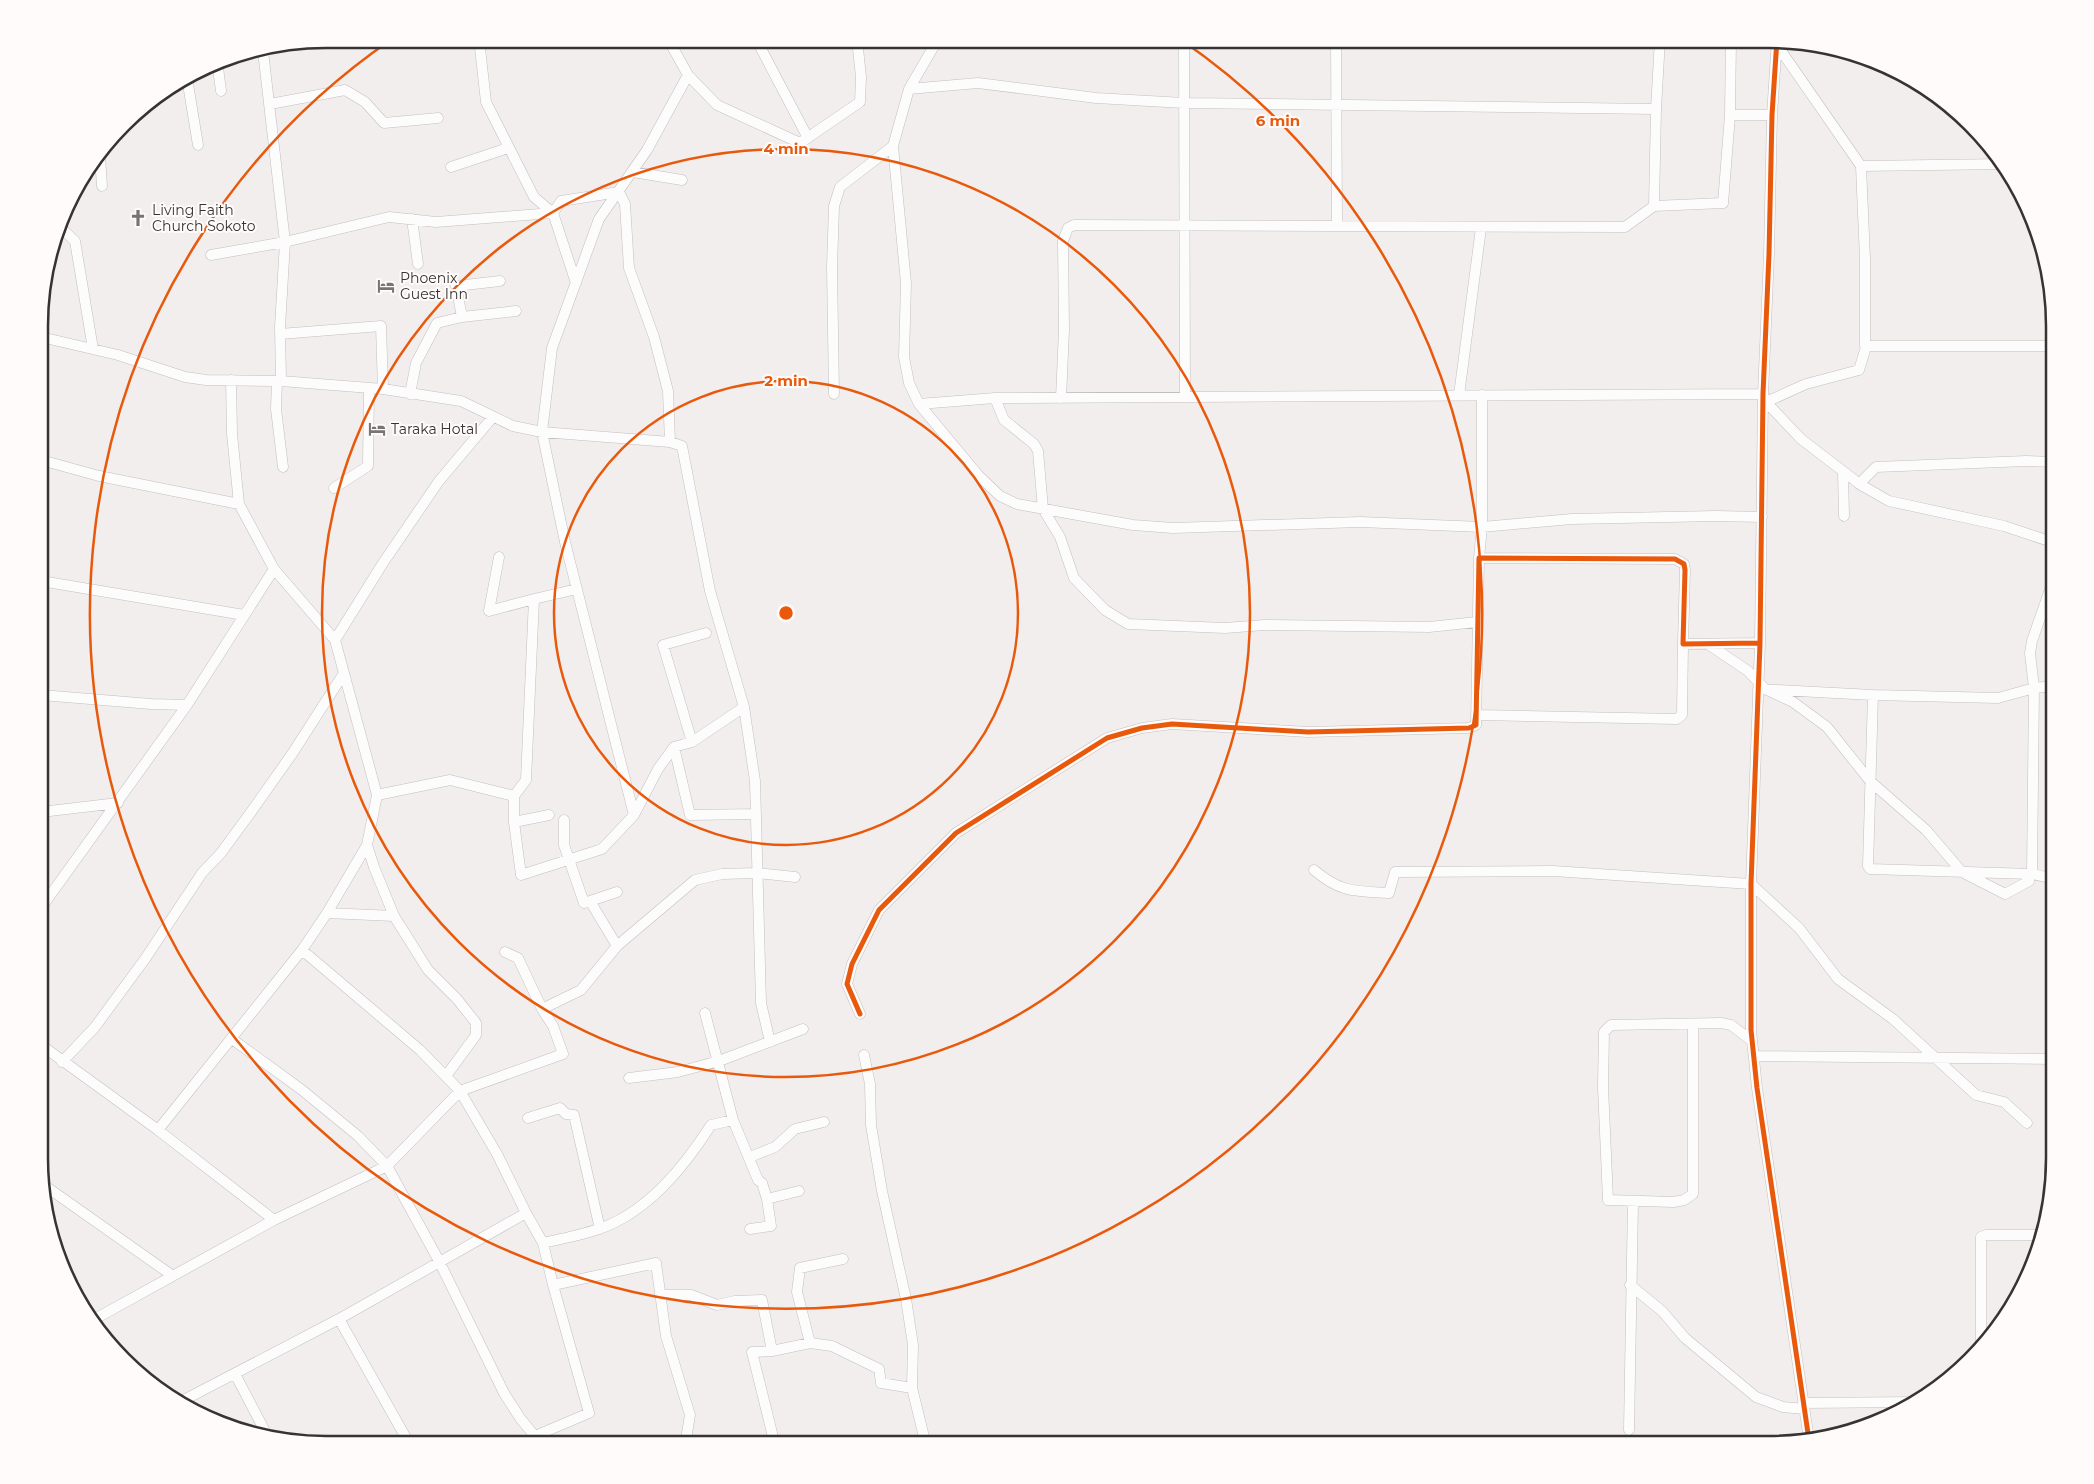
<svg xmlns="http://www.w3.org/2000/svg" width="2094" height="1484" font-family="Montserrat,sans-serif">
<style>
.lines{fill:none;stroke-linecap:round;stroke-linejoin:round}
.street-casing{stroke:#c3bfbe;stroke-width:11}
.street{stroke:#fdfcfc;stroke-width:10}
.cycleway-casing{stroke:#fefbfa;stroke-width:8}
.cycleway{stroke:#e8590c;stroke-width:5}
.ring{fill:none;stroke:#e8590c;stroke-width:2.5}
.labels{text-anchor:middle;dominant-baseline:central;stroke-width:4;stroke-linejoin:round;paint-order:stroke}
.poi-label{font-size:14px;fill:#363332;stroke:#fefbfa;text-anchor:start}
.rim{fill:none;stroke:#363332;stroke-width:2.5}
.centre{fill:#e8590c;stroke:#fefbfa;stroke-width:2.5}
.ring-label{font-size:15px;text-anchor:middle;font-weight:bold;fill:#e8590c;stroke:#fefbfa;stroke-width:4;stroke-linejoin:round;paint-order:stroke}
</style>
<rect width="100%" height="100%" fill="#f2eeed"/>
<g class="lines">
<!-- street casing -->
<g class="street-casing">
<path id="street" d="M479,39L486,102L534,197L553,213L576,283
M668,39L688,75L717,105L800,143L860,102L861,77L857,39
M756,39L808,138
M1184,39L1185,397
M1336,39L1337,225
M1777,39L1772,115L1769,254L1763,394L1760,643L1751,884V1030L1757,1088L1809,1440
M775,43L822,40
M1777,45L1861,166L1865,259V346H2055
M263,51L285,242L280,327L281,381
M217,60L221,91
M187,78L198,145
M909,89L938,39
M270,104L345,90L365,102L384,123L438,118
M1730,115H1772
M893,146L906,283L904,357L909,383L919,404L978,475L1000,496L1017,504L1133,525L1173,528L1360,522L1482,527L1572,519L1716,516L1762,517
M100,157L102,186
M1861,166L2004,164
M451,167L508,148
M633,172L682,180
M1654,206L1723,203L1730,115L1731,39
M412,219L418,264
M60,227L75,241L93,349
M211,255L285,242L389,217L436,222L553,213L561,201L619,192L625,204L629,268L654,337L668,391L670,442
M462,317L456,286L500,281
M280,334L381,326L383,389
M41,337L118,355L185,377L206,380L281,381L383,389L461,401L513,426L542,432L670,442L682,446L710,591L744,707L755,781L761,1003L770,1042
M231,380L232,434L239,504L274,569L335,640L377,795L367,845L374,867L394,916L428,970L457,999L476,1023V1035L446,1076
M277,381L276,409L283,467
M410,394L416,363L437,323L462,317L516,311
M834,394L832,267L834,206L840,187L893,146L909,89L978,83L1096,98L1184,103L1656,109
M1459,395L1481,228
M995,398L1004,420L1034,444L1038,451L1043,509L1060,537L1074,578L1105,610L1128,624L1225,628L1264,625L1429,627L1477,622
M1061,398L1064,330L1063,241L1068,228L1074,225L1625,227L1654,206L1656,109L1660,39
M1766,402L1806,384L1859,370L1866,347
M919,404L995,398L1763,394L1766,402L1801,439L1861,485L1889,501L2004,526L2055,543
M41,460L99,476L239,504
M1843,472L1844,516
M1859,484L1876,467L2026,461L2055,462
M334,488L368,466L369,388
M499,557L489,611L534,599
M1479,558L1482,527V395
M2055,575L2032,641L2030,653L2034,688L2055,686
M41,581L244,615
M577,589L534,599L526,780L514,796V822L521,875L602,849L634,815L658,769L674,747L692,742L744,707
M335,640L383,563L439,481L492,418
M1708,644L1748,671L1765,689L1793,702L1827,727L1870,781L1926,830L1962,872L2005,894L2029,881
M1758,689L1873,695L1998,698L2034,688L2032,874
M41,695L151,704L187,705
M1873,695L1868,866L1870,869L2032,874L2055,879
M1478,715L1677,719L1682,715L1683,644
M692,742L663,645L706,633
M674,747L690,815L756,814
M377,795L450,780L514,796
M41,812L118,803
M634,815L565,542L542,432L552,348L599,219L647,150L688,75
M564,820V845L584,903L617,892
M514,822L549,815
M1314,870C1341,893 1355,891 1389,893L1395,872L1553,871L1751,884L1799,928L1838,979L1893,1019L1976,1095L2004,1102L2027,1123
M590,901L617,946
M41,908L187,705L274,569
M327,913L394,916
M302,950L420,1050L460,1091L497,1154L526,1213
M505,952L518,958L542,1009
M705,1013L733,1120L758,1180L762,1183L767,1199L771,1226L750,1229
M860,1014L847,984L852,964L879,910L956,833L1107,738L1142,728L1172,724L1308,732L1469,728L1476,725L1479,558L1675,559L1684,564L1685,570L1683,644L1760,643
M1693,1024V1194L1684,1200L1674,1202L1608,1200L1603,1087L1604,1032L1611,1025L1721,1023L1731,1025L1752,1041
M232,1039L302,1090L358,1136L387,1166L439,1261L504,1393L520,1418L542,1445
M41,1045L158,1130L274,1220
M864,1055L870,1084L871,1125L882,1191L906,1299L913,1345L912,1388L926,1445
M1754,1056L2055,1059
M62,1062L95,1027L145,959L202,873L221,853L251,812L292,754L344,673
M629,1078L678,1072L719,1061L803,1029
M528,1118L560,1108L566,1114L574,1115L600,1229
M158,1130L302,950L327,913L367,845
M750,1157L775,1147L795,1129L824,1122
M41,1183L173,1276
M767,1199L799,1191
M543,1243C561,1239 581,1235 599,1229C648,1212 684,1167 711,1125L733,1120
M1630,1285L1662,1311L1685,1338L1756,1397L1783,1407L1804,1409
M660,1295H691L717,1305L735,1301L762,1300L772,1351L810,1343L832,1346L879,1369L881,1383L912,1388
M339,1319L410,1445
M93,1320L274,1220L387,1166L460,1091L563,1054L553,1026L542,1009L581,990L617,946L695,880L722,874L757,873L795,877
M810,1343L797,1292L800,1268L843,1259
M1981,1349V1237L1986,1235H2043
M772,1351L752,1352L775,1445
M235,1374L268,1437
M180,1402L339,1319L526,1213L543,1243L553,1285L656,1263L666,1336L690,1415L685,1445
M1803,1403L1918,1402
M1629,1430L1633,1202
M535,1436L589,1413L553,1285"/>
</g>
<!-- street -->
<use href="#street" class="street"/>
<!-- cycleway casing -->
<g class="cycleway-casing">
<path id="cycleway" d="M1777,39L1772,115L1769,254L1763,394L1760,643L1751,884V1030L1757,1088L1809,1440
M860,1014L847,984L852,964L879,910L956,833L1107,738L1142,728L1172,724L1308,732L1469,728L1476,725L1479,558L1675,559L1684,564L1685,570L1683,644L1760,643"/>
</g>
<!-- cycleway -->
<use href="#cycleway" class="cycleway"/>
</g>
<!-- distance rings -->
<g class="ring">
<circle cx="786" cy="613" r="232"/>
<circle cx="786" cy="613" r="464"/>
<path d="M1180 39A696 696 0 1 1 392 39"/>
</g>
<!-- icons -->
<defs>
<g id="church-bare" transform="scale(1.35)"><path d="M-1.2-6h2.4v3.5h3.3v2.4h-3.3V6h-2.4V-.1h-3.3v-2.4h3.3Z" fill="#787473" stroke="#fefbfa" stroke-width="2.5" paint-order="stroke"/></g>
<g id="hotel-bare" transform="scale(1.35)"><path d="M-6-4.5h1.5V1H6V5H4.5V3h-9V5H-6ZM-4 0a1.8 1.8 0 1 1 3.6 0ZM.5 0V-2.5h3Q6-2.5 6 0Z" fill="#787473" stroke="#fefbfa" stroke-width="2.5" paint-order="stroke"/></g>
</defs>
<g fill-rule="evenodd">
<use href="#church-bare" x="138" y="218"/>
<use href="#hotel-bare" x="386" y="286"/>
<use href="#hotel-bare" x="377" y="429"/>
</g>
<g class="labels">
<!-- poi labels -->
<g class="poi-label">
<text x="152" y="210">Living Faith<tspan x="152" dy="16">Church Sokoto</tspan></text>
<text x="400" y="278">Phoenix<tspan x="400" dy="16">Guest Inn</tspan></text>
<text x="391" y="429">Taraka Hotal</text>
</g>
</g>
<!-- crop -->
<path d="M0 0H2094V1484H0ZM326 48H1768A278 278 0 0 1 2046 326V1158A278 278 0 0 1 1768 1436H326A278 278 0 0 1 48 1158V326A278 278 0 0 1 326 48Z" fill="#fefbfa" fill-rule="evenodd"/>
<path class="rim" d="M326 48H1768A278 278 0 0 1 2046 326V1158A278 278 0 0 1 1768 1436H326A278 278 0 0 1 48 1158V326A278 278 0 0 1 326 48Z"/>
<circle cx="786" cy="613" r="8" class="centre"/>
<g class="ring-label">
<text x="1278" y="126">6 min</text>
<text x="786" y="154">4 min</text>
<text x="786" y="386">2 min</text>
</g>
</svg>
